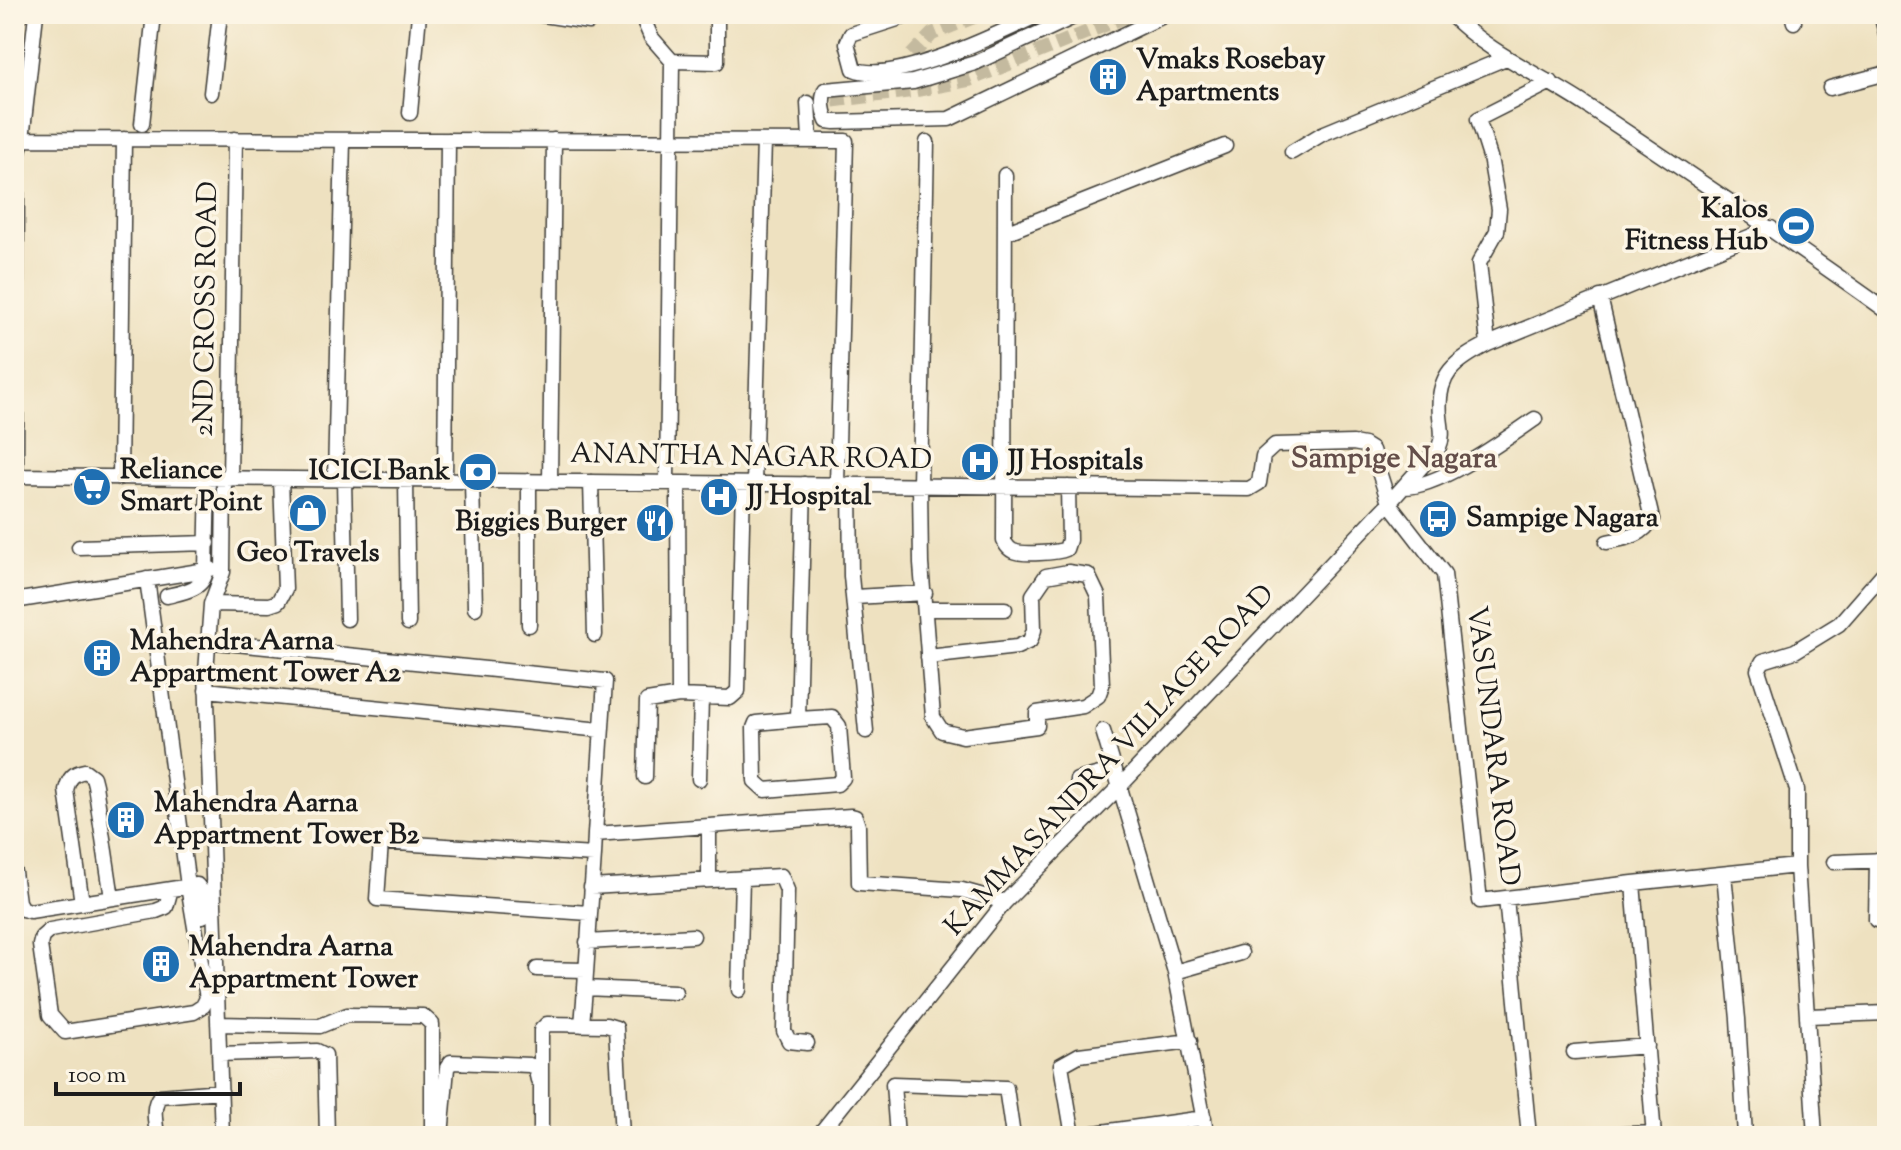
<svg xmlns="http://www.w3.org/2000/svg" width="1901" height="1150" font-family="'Sorts Mill Goudy',serif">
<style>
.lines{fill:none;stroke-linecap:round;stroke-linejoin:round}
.minor-tunnel{stroke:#c4ba9f;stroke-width:14;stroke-dasharray:14 7;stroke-linecap:butt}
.minor-casing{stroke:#3c3a35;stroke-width:17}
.minor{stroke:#fff;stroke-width:14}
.labels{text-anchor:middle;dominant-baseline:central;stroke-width:7;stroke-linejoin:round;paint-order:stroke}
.poi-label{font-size:28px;font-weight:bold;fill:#1c1c1c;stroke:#fcf5e5;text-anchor:start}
.street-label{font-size:28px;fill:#1c1c1c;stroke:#fcf5e5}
.neighbourhood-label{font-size:30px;font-weight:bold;fill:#644e4a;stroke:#fcf5e5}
</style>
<rect width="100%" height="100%" fill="#fcf5e5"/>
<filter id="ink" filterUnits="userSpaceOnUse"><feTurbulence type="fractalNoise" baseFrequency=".0125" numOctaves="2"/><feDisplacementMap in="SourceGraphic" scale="16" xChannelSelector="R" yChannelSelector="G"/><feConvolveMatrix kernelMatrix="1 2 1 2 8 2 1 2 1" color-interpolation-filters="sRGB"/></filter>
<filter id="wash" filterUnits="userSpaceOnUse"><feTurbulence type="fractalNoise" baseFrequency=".006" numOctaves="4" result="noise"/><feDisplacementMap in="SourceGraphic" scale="32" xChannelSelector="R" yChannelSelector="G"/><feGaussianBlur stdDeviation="1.8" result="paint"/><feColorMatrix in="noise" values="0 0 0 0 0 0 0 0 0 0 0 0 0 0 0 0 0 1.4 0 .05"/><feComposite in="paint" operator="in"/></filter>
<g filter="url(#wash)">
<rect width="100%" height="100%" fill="#eee1c0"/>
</g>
<g filter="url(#ink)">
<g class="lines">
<!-- minor-tunnel -->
<path class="minor-tunnel" d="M907,76L911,56L932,34L981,14
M812,103L912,91L969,80L1132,14"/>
<!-- minor casing -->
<g class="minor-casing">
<path id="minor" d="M537,14L589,22
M641,14L651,37L672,61L667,482
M913,14L851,34L847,43L854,69C893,86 1002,32 1040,14
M1080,14L975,63L913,82L825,90C821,100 823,111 827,121L835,122L949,119L1167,14
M1450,14C1488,53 1541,75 1586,105C1687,172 1788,240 1887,311
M1792,14L1794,22
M1881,14L1887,38
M672,61L717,62V14
M1830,88L1887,73
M211,93L220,14
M808,103L810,139
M410,113L419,14
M142,124L154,14
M22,139L846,141L837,484
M927,142L920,485L921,564L933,717L942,731L963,736L1037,726V713L1083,706L1098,696L1102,685L1098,596L1088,575L1068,572L1046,576L1033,595L1034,630L1030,641L1017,647L928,657
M1292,152L1322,134L1506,58
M1005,175L1004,541C1007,546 1007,548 1013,551C1022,555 1057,553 1066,549L1069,540L1068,487
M1005,233L1225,146
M1600,297L1652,519C1642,537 1625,538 1607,542
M1488,344L1479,263L1497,231L1499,209L1490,157L1478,119L1551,82
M14,476L1249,489L1259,483L1263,456L1275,445L1353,443L1364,445L1372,450L1389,503L1439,447C1444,436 1441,427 1440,416C1436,374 1455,361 1488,344L1771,228
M16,476L17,160L22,139L36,14
M120,478L124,139
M230,479L235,139
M335,479L343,140
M344,480L347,619
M406,480L408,623
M445,481L448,140
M472,481L475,608
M529,481V625
M550,482L554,140
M591,482L595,635
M754,484L764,141
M850,484L851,576L866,731
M1403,487C1439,488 1504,440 1535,419
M79,547L208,543
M147,579L188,886L207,998L203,1006L194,1012L65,1032L50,1015L40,945L42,937L50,930L156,911L166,907L171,889
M167,596C184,592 204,589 206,570L211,569
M855,597L925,593
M14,601L206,570L208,478
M211,604L269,605L278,602L285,589L281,479
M927,609H1005
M206,641L605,681L595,834
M206,690L601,730
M679,696L730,698L738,691L743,484
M798,719L756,723L754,728L755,781L765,790L837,784L843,778L839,726L832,717L798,719L804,484
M1103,731L1175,972L1207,1136
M645,777L647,701L679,696L678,483
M699,779L701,697
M1077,780L1115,770
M594,855L585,988L675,992
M1834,862L1887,860
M14,872L18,902L22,909L30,911L197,885L200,889L203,916
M1724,874L1738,1019L1745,1136
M709,880V826
M1633,883L1797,866
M591,887L781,876L787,890L784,1031L789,1041L807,1043
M1506,898L1529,1136
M82,903L66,790C69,778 73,773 85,771L93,777L95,785L112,898
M589,913L377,899L381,842L594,855L595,834L851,816L855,817L858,826L859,883L962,890L1005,902
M1876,920L1877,860
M587,942L693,936
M537,969L586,970
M1175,972L1241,953
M739,990L742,878
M1809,1016L1887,1013
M218,1024L320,1026L347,1015L423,1016L432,1024V1136
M582,1025L585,988
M1574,1052L1647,1046
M219,1054L317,1051L325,1055L327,1136
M157,1136C156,1123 151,1107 160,1096L221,1091
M222,1136L206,672L211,604L223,572L224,479
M441,1136L447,1068L451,1062L529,1065L535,1067L538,1080
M541,1136V1030L547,1024L606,1025L616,1028L622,1136
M818,1136L1005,902L1124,782L1389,503L1444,574L1480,901L1633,883L1654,1136
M897,1136L893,1084L1006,1088L1013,1136
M1073,1136L1061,1065L1079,1055L1190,1041
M1073,1136L1204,1118
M1585,1136L1654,1133
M1815,1136L1797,866V790L1758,670L1763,661L1795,651L1839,624L1887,569"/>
</g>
<!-- minor -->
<use href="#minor" class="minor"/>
</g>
</g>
<!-- icons -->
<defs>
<g id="building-disc" transform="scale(2)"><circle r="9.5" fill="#1f6fb2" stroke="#fcf5e5"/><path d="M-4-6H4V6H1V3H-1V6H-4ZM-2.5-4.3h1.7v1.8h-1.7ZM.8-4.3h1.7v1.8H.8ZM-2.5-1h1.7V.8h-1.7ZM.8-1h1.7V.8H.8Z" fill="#fff"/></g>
<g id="stadium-disc" transform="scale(2)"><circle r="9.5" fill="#1f6fb2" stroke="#fcf5e5"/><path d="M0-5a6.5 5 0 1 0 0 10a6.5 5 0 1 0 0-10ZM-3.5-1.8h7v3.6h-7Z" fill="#fff"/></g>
<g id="hospital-disc" transform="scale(2)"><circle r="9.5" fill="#1f6fb2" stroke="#fcf5e5"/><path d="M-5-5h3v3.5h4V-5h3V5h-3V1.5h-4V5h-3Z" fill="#fff"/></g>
<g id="bank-disc" transform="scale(2)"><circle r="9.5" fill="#1f6fb2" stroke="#fcf5e5"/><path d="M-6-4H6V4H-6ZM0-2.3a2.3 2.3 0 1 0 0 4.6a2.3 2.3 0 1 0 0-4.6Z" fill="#fff"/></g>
<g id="supermarket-disc" transform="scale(2)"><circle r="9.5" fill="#1f6fb2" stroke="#fcf5e5"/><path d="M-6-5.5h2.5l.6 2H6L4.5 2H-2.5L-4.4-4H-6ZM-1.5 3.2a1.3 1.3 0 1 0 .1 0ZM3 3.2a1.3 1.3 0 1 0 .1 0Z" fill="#fff"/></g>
<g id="shop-disc" transform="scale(2)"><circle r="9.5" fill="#1f6fb2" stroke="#fcf5e5"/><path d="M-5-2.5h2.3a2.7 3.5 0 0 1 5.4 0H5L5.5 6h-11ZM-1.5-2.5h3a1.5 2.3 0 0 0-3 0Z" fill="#fff"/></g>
<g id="bus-disc" transform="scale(2)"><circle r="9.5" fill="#1f6fb2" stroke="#fcf5e5"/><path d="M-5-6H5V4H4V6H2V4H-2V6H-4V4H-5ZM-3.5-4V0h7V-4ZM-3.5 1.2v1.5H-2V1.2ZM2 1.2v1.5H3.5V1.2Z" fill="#fff"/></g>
<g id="restaurant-disc" transform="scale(2)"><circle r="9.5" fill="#1f6fb2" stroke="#fcf5e5"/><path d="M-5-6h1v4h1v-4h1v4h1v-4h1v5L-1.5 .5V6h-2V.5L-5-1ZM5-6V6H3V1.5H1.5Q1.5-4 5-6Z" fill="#fff"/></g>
</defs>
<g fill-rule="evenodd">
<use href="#building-disc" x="1108" y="77"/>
<use href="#stadium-disc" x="1796" y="226"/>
<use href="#hospital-disc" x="980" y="462"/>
<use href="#bank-disc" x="478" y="472"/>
<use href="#supermarket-disc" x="92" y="487"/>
<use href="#hospital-disc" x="719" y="497"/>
<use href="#shop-disc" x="308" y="513"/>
<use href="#bus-disc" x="1438" y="519"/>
<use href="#restaurant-disc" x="655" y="523"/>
<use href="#building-disc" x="102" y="658"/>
<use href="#building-disc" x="126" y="820"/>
<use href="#building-disc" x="161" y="964"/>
</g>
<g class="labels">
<!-- poi labels -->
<g class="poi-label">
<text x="1136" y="61">Vmaks Rosebay<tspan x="1136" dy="32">Apartments</tspan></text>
<text x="1768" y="210" text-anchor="end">Kalos<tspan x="1768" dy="32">Fitness Hub</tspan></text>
<text x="1008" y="462">JJ Hospitals</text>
<text x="120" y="471">Reliance<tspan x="120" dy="32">Smart Point</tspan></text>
<text x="450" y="472" text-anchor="end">ICICI Bank</text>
<text x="747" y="497">JJ Hospital</text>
<text x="1466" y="519">Sampige Nagara</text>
<text x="627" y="523" text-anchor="end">Biggies Burger</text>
<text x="308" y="554" text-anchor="middle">Geo Travels</text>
<text x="130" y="642">Mahendra Aarna<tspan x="130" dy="32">Appartment Tower A2</tspan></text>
<text x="154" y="804">Mahendra Aarna<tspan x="154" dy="32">Appartment Tower B2</tspan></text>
<text x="189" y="948">Mahendra Aarna<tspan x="189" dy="32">Appartment Tower</tspan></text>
</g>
<!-- street labels -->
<g class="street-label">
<text transform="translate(207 309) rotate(-89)">2ND CROSS ROAD</text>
<text transform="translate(751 458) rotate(1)">ANANTHA NAGAR ROAD</text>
<text transform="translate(1492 746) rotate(83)">VASUNDARA ROAD</text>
<text transform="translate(1110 761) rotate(-47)">KAMMASANDRA VILLAGE ROAD</text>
</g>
<!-- neighbourhood labels -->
<g class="neighbourhood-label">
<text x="1394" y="459">Sampige Nagara</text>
</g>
</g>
<!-- margin -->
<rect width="1901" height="1150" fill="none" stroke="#fcf5e5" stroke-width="48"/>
<!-- scale -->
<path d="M56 1082v12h184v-12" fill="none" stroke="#1c1c1c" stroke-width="4"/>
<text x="68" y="1082" font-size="24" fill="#1c1c1c" stroke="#fcf5e5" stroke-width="6" paint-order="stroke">100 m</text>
</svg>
